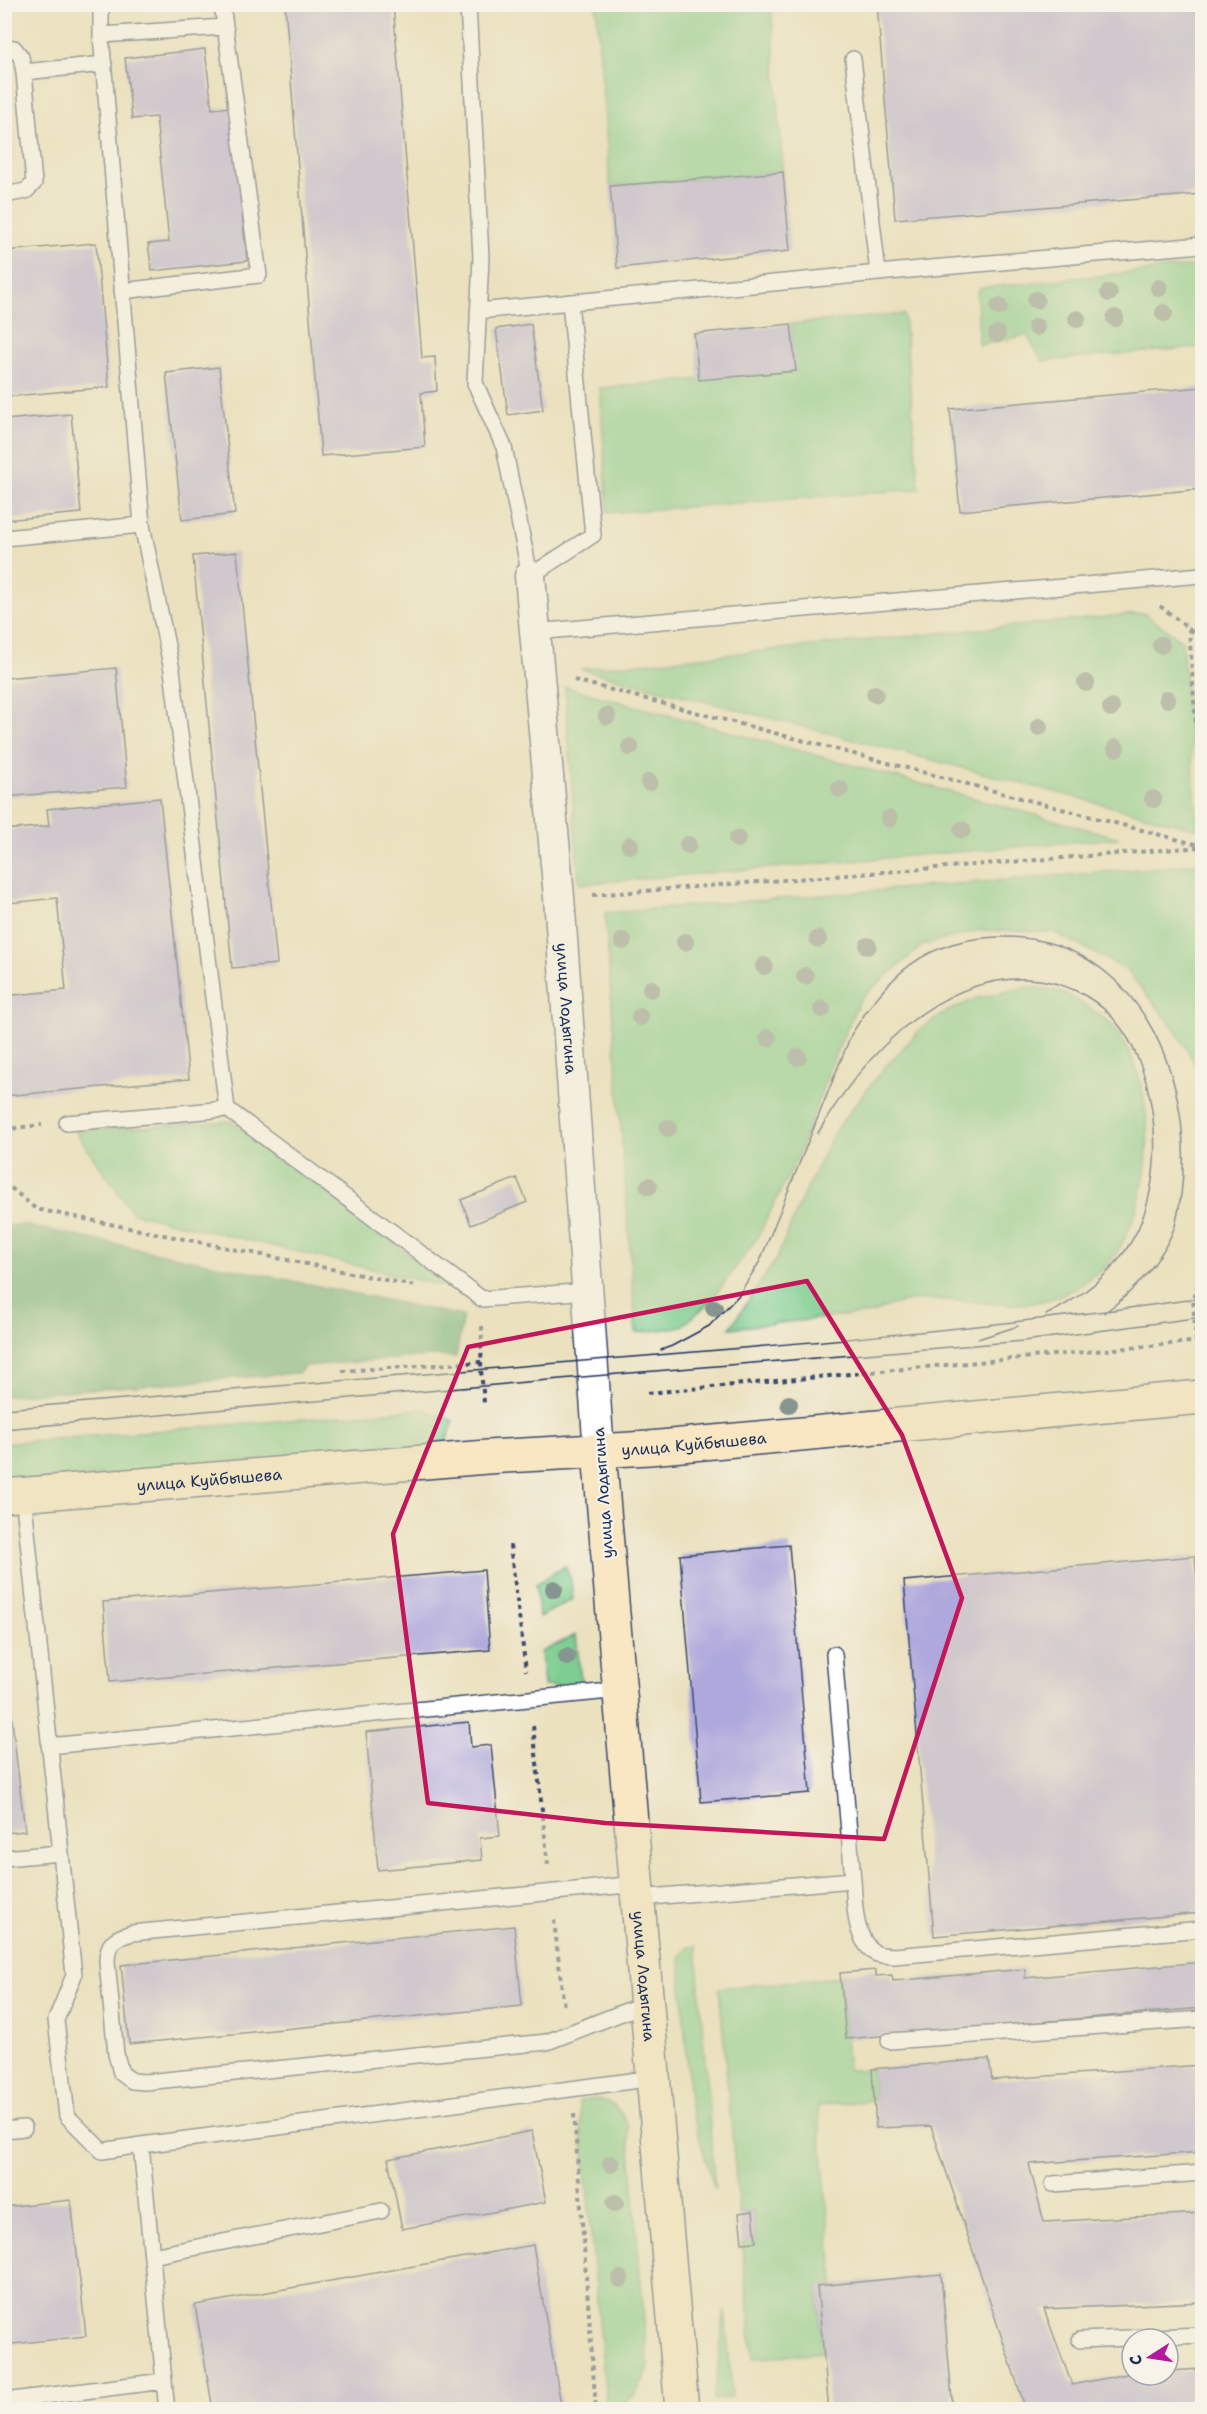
<svg xmlns="http://www.w3.org/2000/svg" width="1207" height="2414" font-family="'Shantell Sans',sans-serif">
<style>
.green{fill:#7dce90;stroke:#4c7e77;stroke-width:1.5}
.forest{fill:#66b17a;stroke:#40706c;stroke-width:1.5}
.building{fill:#afa8dd}
.lines{fill:none;stroke-linecap:round;stroke-linejoin:round}
.service-casing{stroke:#3a4a6d;stroke-width:18}
.minor-casing{stroke:#3a4a6d;stroke-width:33}
.secondary-casing{stroke:#3a4a6d;stroke-width:36}
.path{stroke:#3a4a6d;stroke-width:4;stroke-dasharray:4.5 4.5;stroke-linecap:butt}
.service{stroke:#fff;stroke-width:15}
.minor{stroke:#fff;stroke-width:30}
.secondary{stroke:#f9e7c3;stroke-width:33}
.tram{stroke:#1b2f5e;stroke-width:1.5}
.tree{fill:#869590}
.marked{fill:none;stroke:#c2185b;stroke-width:4.5;stroke-linejoin:round}
.labels{text-anchor:middle;dominant-baseline:central;stroke-width:4.5;stroke-linejoin:round;paint-order:stroke}
.street-label{font-size:16px;fill:#1b2f5e;stroke:#f7f3e8}
</style>
<rect width="100%" height="100%" fill="#f7f3e8"/>
<filter id="ink" filterUnits="userSpaceOnUse"><feTurbulence type="fractalNoise" baseFrequency=".0167" numOctaves="2"/><feDisplacementMap in="SourceGraphic" scale="12" xChannelSelector="R" yChannelSelector="G"/><feConvolveMatrix kernelMatrix="1 2 1 2 8 2 1 2 1" color-interpolation-filters="sRGB"/></filter>
<filter id="wash" filterUnits="userSpaceOnUse"><feTurbulence type="fractalNoise" baseFrequency=".008" numOctaves="4" result="noise"/><feDisplacementMap in="SourceGraphic" scale="24" xChannelSelector="R" yChannelSelector="G"/><feGaussianBlur stdDeviation="1.35" result="paint"/><feColorMatrix in="noise" values="0 0 0 0 0 0 0 0 0 0 0 0 0 0 0 0 0 1.4 0 .05"/><feComposite in="paint" operator="in"/></filter>
<g filter="url(#wash)">
<rect width="100%" height="100%" fill="#ebe1bf"/>
<!-- green -->
<path class="green" d="M596,5H771L783,172L610,186Z
M1202,265V347L1042,361L1027,335L979,345L977,292L980,288Z
M904,314L919,489L608,513L600,388L795,371L791,324Z
M1144,613L1182,641L1198,829L580,669Z
M565,687L1120,838L579,884Z
M1199,864L1202,935V1072L1197,1067L1173,1026L1125,969L1054,932L980,930L923,945L860,999L835,1055L798,1156L757,1238L711,1301L681,1327L636,1333L605,913Z
M1027,987C1038,989 1053,988 1063,993C1076,999 1107,1018 1115,1029C1162,1090 1156,1203 1109,1263C1102,1272 1078,1287 1068,1292C1008,1324 935,1279 873,1313L730,1328L777,1258L803,1196L835,1131L883,1069L922,1028L946,1012L977,998Z
M232,1121L455,1289L133,1213L75,1131Z
M423,1409L454,1421L445,1445L5,1484V1443Z
M565,1566L571,1580L573,1599L539,1617L536,1584Z
M576,1635L581,1682L566,1686H544L541,1652Z
M696,1946L715,2190L690,2106L680,1962L681,1955L688,1947Z
M840,1977L848,2070L872,2069L874,2100L818,2106L834,2284L817,2286L823,2352L753,2359L742,2243L756,2241L753,2211L739,2213L719,1988Z
M596,2099C613,2102 620,2109 628,2125L648,2369C639,2392 632,2405 607,2410L579,2101Z
M725,2308L732,2397L714,2400Z"/>
<!-- forest -->
<path class="forest" d="M23,1225L463,1316L456,1357L431,1356L305,1366L298,1373L5,1396V1226Z"/>
<g id="blocks">
<!-- building -->
<path class="building" d="M127,4H174L175,6L128,9Z
M285,4H393L422,358L435,357L437,391L421,393L425,447L321,456Z
M877,4H1202V194L895,219Z
M205,49L212,109L231,107L247,261L152,271L148,244L169,242L156,117L132,119L125,58Z
M4,108L11,153L4,154Z
M783,172L790,251L617,268L610,186Z
M96,243L109,387L4,397V251Z
M531,324L543,410L508,415L496,329Z
M791,324L796,371L699,380L694,334Z
M219,367L235,514L182,520L166,373Z
M1202,387V489L960,511L950,409Z
M71,414L81,513L4,520V420Z
M237,552L277,964L232,968L193,556Z
M116,668L127,787L4,797V678Z
M160,798L189,1079L4,1096V996L66,990L57,898L9,903L4,830L49,826L47,809Z
M517,1178L527,1202L471,1225L461,1200Z
M789,1545L810,1793L701,1802L680,1555Z
M1195,1556L1202,1640V1913L934,1936L904,1581Z
M484,1570L490,1650L110,1682L103,1602Z
M4,1653L25,1831L4,1833Z
M469,1722L471,1747L491,1745L500,1836L480,1838L482,1860L378,1870L366,1732Z
M514,1926L522,2006L129,2044L121,1965Z
M1202,1962V2008L846,2039L840,1973L876,1970V1976L892,1975L893,1981L1025,1969V1978Z
M989,2059L992,2080L1202,2065V2152L1029,2164L1044,2222L1202,2213V2302L1044,2309L1072,2385L1132,2373V2375H1168V2371L1202,2369V2410H1026L931,2126L876,2128L872,2069Z
M532,2131L546,2202L402,2229L388,2159Z
M71,2200L86,2336L4,2345V2207Z
M753,2211L756,2242L742,2243L739,2213Z
M533,2245L562,2410H213L195,2305Z
M941,2274L953,2410H829L817,2286Z"/>
</g>
</g>
<g filter="url(#ink)">
<use href="#blocks" fill-opacity="0" stroke="#3a4a6d" stroke-width="1.5"/>
<g class="lines">
<!-- service casing -->
<g class="service-casing">
<path id="service" d="M101,4V35L142,525L172,670L227,1109
M468,4L481,258L475,383L504,447L530,576L593,535L570,302
M101,35L224,27
M4,48H14L21,57L24,72L104,64
M853,59L878,273
M4,195L26,191L34,183L24,72
M122,291L259,275L222,4
M478,311L931,268L1202,245
M4,538L142,525
M534,632L1202,575
M67,1123L227,1109L482,1299L589,1291
M23,1494L61,1853
M834,1654L853,1880
M49,1746L620,1690
M4,1858L61,1853L74,1975L56,2020L67,2116L102,2151L141,2145L164,2381L4,2401
M637,1884L132,1933C114,1938 107,1943 107,1962L116,2054L121,2073L132,2081L145,2082L547,2042L647,2003
M638,1898L853,1880C855,1903 853,1938 875,1953C880,1956 888,1955 894,1956L1202,1929
M889,2041L1202,2019
M4,2130L24,2128
M141,2145L654,2078
M1053,2184L1202,2173
M152,2256L381,2211
M1080,2340L1202,2335
M164,2381L167,2410"/>
</g>
<!-- minor casing -->
<g class="minor-casing">
<g id="minor">
<path id="s1" d="M530,576L559,897L599,1452"/>
</g>
</g>
<!-- secondary casing -->
<g class="secondary-casing">
<g id="secondary">
<path id="s2" d="M599,1452L682,2410"/>
<path id="s3" d="M4,1496L487,1457L649,1448L1202,1397"/>
</g>
</g>
<!-- path -->
<path class="path" d="M1160,606L1189,629L1202,810
M1189,630L1202,637
M574,680L1202,846
M593,895L1201,847
M4,1145L15,1128L42,1125
M4,1182L36,1209L415,1286
M482,1326L481,1370L484,1403
M1196,1342L1193,1299L1202,1272
M342,1371L482,1362
M648,1393L1202,1341
M510,1545L526,1671
M533,1726L548,1865
M554,1920L564,2008
M574,2114L596,2410"/>
<!-- service -->
<use href="#service" class="service"/>
<!-- minor -->
<use href="#minor" class="minor"/>
<!-- secondary -->
<use href="#secondary" class="secondary"/>
<!-- tram -->
<path class="tram" d="M818,1133C861,1059 936,975 1029,979C1061,981 1091,994 1113,1018C1161,1071 1168,1182 1131,1242C1111,1275 1080,1298 1046,1315
M978,1339L1018,1326
M661,1350L672,1346L709,1326L738,1296L760,1261L851,1035C887,976 925,939 998,937C1146,933 1207,1099 1175,1226C1162,1261 1134,1292 1104,1313
M4,1409C201,1393 398,1375 595,1360C798,1344 1001,1327 1202,1298
M4,1429L594,1376L1024,1341L1202,1317"/>
</g>
<!-- trees -->
<g class="tree">
<circle cx="1159" cy="288" r="9"/>
<circle cx="1109" cy="293" r="9"/>
<circle cx="1036" cy="300" r="9"/>
<circle cx="999" cy="307" r="9"/>
<circle cx="1164" cy="313" r="9"/>
<circle cx="1115" cy="318" r="9"/>
<circle cx="1077" cy="319" r="9"/>
<circle cx="1036" cy="327" r="9"/>
<circle cx="997" cy="334" r="9"/>
<circle cx="1161" cy="645" r="9"/>
<circle cx="1086" cy="683" r="9"/>
<circle cx="875" cy="694" r="9"/>
<circle cx="1167" cy="699" r="9"/>
<circle cx="1111" cy="708" r="9"/>
<circle cx="607" cy="716" r="9"/>
<circle cx="1039" cy="727" r="9"/>
<circle cx="630" cy="747" r="9"/>
<circle cx="1116" cy="748" r="9"/>
<circle cx="649" cy="782" r="9"/>
<circle cx="840" cy="789" r="9"/>
<circle cx="1153" cy="799" r="9"/>
<circle cx="889" cy="819" r="9"/>
<circle cx="962" cy="830" r="9"/>
<circle cx="737" cy="839" r="9"/>
<circle cx="630" cy="845" r="9"/>
<circle cx="688" cy="845" r="9"/>
<circle cx="818" cy="939" r="9"/>
<circle cx="623" cy="941" r="9"/>
<circle cx="685" cy="942" r="9"/>
<circle cx="868" cy="946" r="9"/>
<circle cx="764" cy="966" r="9"/>
<circle cx="805" cy="976" r="9"/>
<circle cx="651" cy="989" r="9"/>
<circle cx="822" cy="1009" r="9"/>
<circle cx="640" cy="1017" r="9"/>
<circle cx="768" cy="1038" r="9"/>
<circle cx="798" cy="1057" r="9"/>
<circle cx="668" cy="1128" r="9"/>
<circle cx="649" cy="1186" r="9"/>
<circle cx="714" cy="1308" r="9"/>
<circle cx="789" cy="1404" r="9"/>
<circle cx="554" cy="1589" r="9"/>
<circle cx="567" cy="1657" r="9"/>
<circle cx="611" cy="2164" r="9"/>
<circle cx="615" cy="2203" r="9"/>
<circle cx="620" cy="2279" r="9"/>
</g>
</g>
<!-- marked area -->
<path d="M0 0H1207V2414H0ZM807,1281L902,1435L962,1598L884,1839L605,1823L428,1803L393,1534L468,1347Z" fill="#ebe1bf" fill-opacity=".55" fill-rule="evenodd"/>
<path class="marked" d="M807,1281L902,1435L962,1598L884,1839L605,1823L428,1803L393,1534L468,1347Z"/>
<g class="labels">
<!-- street labels -->
<g class="street-label">
<text stroke="none"><textPath href="#s1" startOffset="434">улица Лодыгина</textPath></text>
<text stroke="none"><textPath href="#s3" startOffset="692">улица Куйбышева</textPath></text>
<text stroke="none"><textPath href="#s3" startOffset="206">улица Куйбышева</textPath></text>
<text transform="translate(603 1493) rotate(-94)">улица Лодыгина</text>
<text stroke="none"><textPath href="#s2" startOffset="526">улица Лодыгина</textPath></text>
</g>
</g>
<!-- margin -->
<rect width="1207" height="2414" fill="none" stroke="#f7f3e8" stroke-width="24"/>
<!-- north arrow -->
<g transform="translate(1150 2357) rotate(258)"><circle r="28" fill="#f7f3e8" stroke="#9fa5b1" stroke-width="1.5"/>
<path d="M0-4.5L10 22L0 15L-10 22Z" fill="#b5179e"/>
<text y="-9" font-size="16" font-weight="bold" text-anchor="middle" fill="#1b2f5e">С</text>
</g>
</svg>
